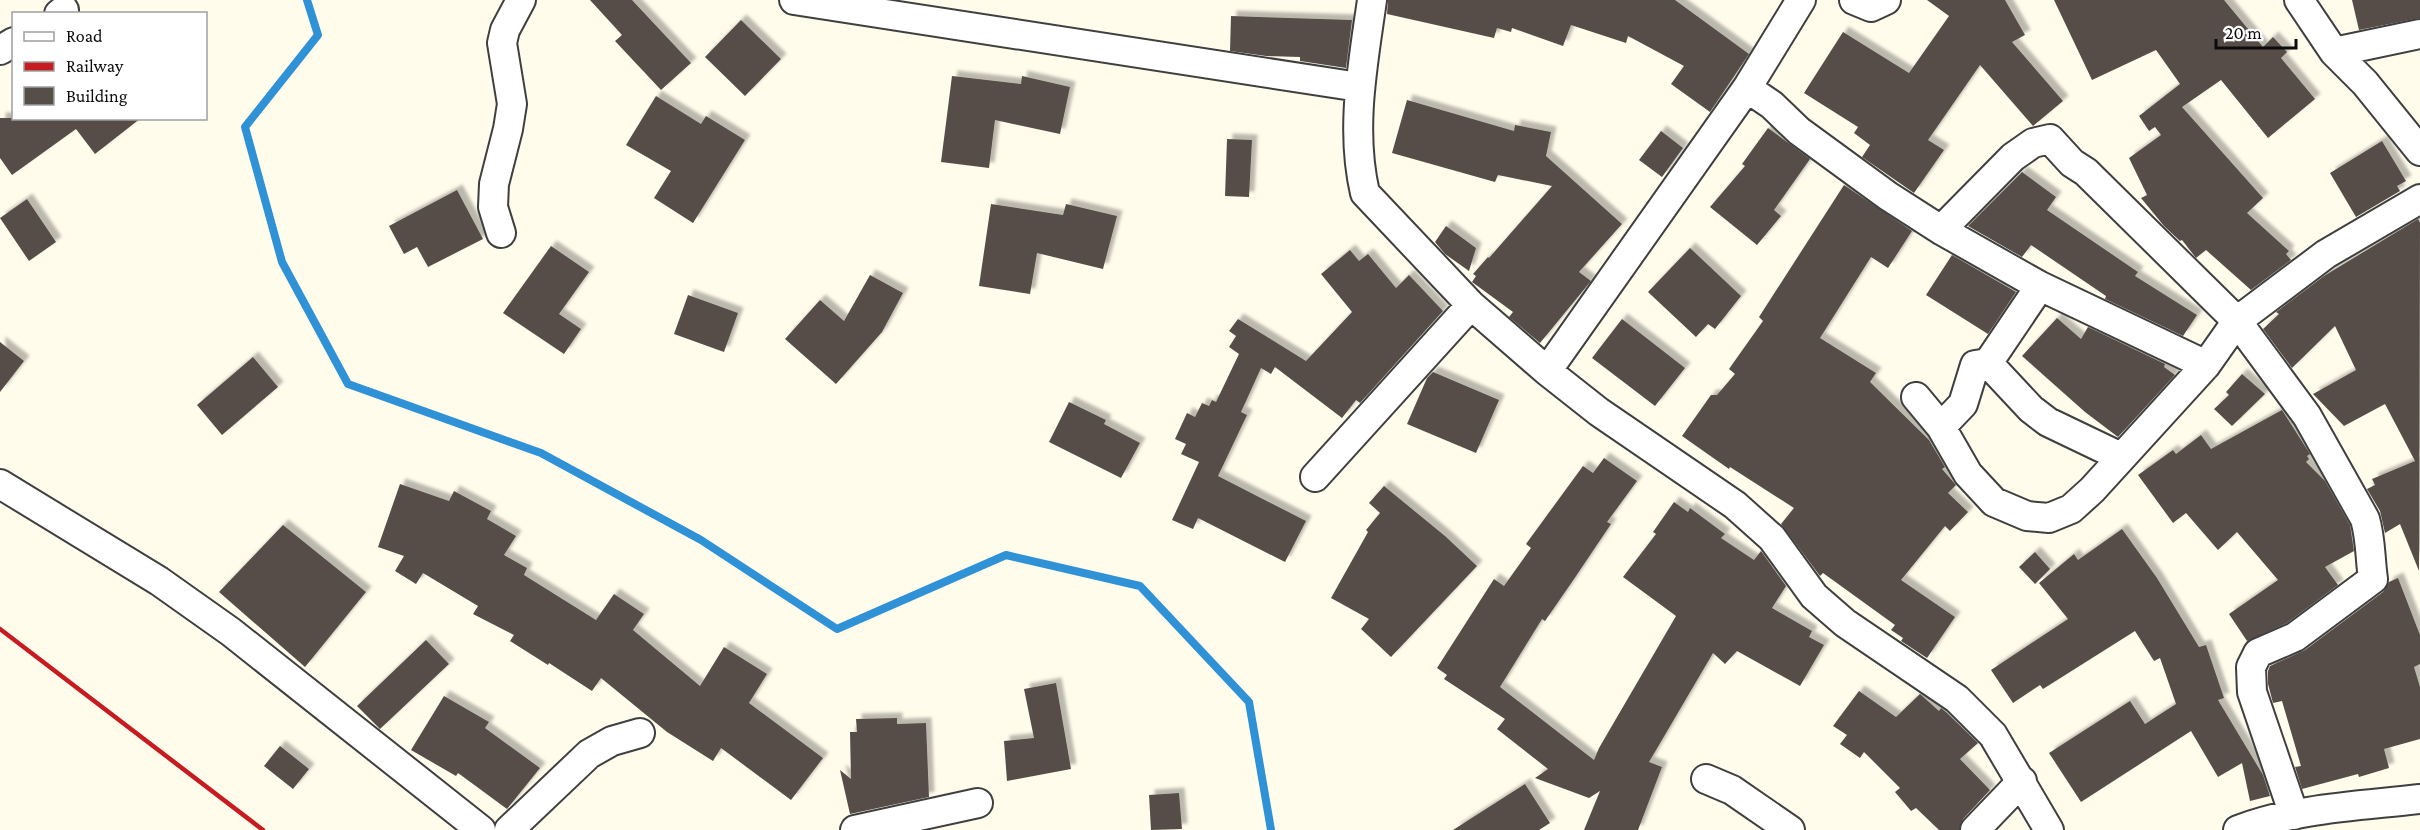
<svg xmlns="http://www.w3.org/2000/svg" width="2420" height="830" font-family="'Crimson Pro',serif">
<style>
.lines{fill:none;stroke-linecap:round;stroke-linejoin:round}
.stream{stroke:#2f91d6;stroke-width:8}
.building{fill:#564e48;filter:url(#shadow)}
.minor-casing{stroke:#3f3f3f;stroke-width:32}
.minor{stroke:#fff;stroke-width:28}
.rail{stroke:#c61b21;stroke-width:4.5}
</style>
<defs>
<filter id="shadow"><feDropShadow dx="5.5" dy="-5.5" stdDeviation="1.5" flood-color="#0004"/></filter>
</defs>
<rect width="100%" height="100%" fill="#fffcec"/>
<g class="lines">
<!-- stream -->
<path class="stream" d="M307,0L318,35L245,127L282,262L348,384L541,453L701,540L837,629L1006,555L1140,586L1249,702L1271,830"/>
</g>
<!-- building -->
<path class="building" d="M590,0H632L691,63L661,90L615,41L622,35Z
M1388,0H1675L1749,54L1710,112L1671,84L1684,66L1628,36L1626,43L1571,25L1563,46L1512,28L1511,32L1497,28L1494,38L1387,14Z
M1927,0H2005L2025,35L2012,42L2063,101L2033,126L1980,65L1928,140L1944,150L1914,193L1862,157L1870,145L1854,133L1858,127L1804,93L1843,32L1909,73L1949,16Z
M2054,0H2224L2263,47L2273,37L2287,52L2281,58L2315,99L2268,138L2221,80L2182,107L2263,198L2247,213L2289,251L2286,254L2291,260L2251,290L2206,250L2196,258L2182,240L2180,241L2164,226L2141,198L2147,195L2129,158L2161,135L2155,127L2149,131L2139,116L2180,84L2156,50L2092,80Z
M2352,0H2420V18L2359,30Z
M1231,16L1352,20L1346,68L1300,61V57L1266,56L1230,51Z
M741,20L781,59L745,96L705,57Z
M952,76L1021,84L1022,76L1070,87L1060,134L995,120L989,168L941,162Z
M656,96L701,124L706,116L745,140L693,223L654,198L671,171L626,145Z
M1407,100L1514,131L1515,125L1551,132L1546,156L1622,224L1579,272L1591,281L1540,343L1509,317L1513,312L1472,282L1476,276L1473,274L1488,257L1489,258L1552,186L1498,175L1495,182L1392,153Z
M0,118H141L95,154L76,129L12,175L0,158Z
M1768,128L1810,159L1774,210L1781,216L1757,245L1710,207L1745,166L1742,164Z
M1661,131L1683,148L1662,177L1639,160Z
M1227,139L1252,140L1249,197L1225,196Z
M2382,141L2406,181L2397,186L2400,191L2356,217L2330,173Z
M2022,172L2056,197L2047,210L2138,272L2135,276L2197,315L2183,336L2105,299L2106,296L2031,245L2022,257L1968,226Z
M1844,185L1912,231L1888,268L1871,257L1820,338L1876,373L1870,382L1929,440L1945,467L1942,469L1956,485L1948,493L1968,512L1950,531L1945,526L1901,580L1955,617L1927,658L1901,641L1903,638L1891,630L1895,625L1823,573L1820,576L1781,524L1794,508L1730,467L1729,469L1682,436L1711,395H1717L1735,374L1729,369L1763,321L1759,317Z
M457,190L483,239L428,267L417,247L404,254L389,226Z
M27,199L56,242L29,261L0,218Z
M991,204L1063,215L1066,204L1117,216L1103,269L1037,253L1030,294L979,286Z
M2418,219L2420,223L2419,571L2400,524L2385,533L2380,511L2367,489L2375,485L2372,479L2415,461L2385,404L2344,426L2313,394L2356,370L2335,326L2292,368L2263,329L2279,314L2276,312L2324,276Z
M1446,226L1476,248L1469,271L1445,254L1435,242Z
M551,246L589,272L559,314L581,329L564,354L503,313Z
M1690,248L1741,296L1715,329L1708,324L1696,337L1648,292Z
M1350,250L1359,261L1368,254L1396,288L1409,275L1443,311L1360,403L1356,400L1342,418L1275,367L1271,374L1261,368L1241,412L1247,415L1218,476L1306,521L1285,562L1198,518L1193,529L1172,520L1199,462L1181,454L1186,444L1175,439L1187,413L1195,417L1202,403L1209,406L1212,400L1216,402L1239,354L1229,347L1236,336L1229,331L1238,319L1306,361L1352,312L1321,274Z
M1952,255L2016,292L1988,334L1926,295Z
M870,275L903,293L882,332L836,384L785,339L820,300L844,321Z
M688,295L738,313L724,352L674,334Z
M2057,318L2081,339L2088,327L2165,364L2164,367L2175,375L2118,437L2085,412L2022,356Z
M1622,319L1685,368L1655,406L1592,358Z
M0,342L24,361L0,392Z
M253,357L278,387L222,435L197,405Z
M1433,372L1499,400L1476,453L1407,424L1427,378Z
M2242,374L2265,394L2232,426L2214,409L2229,395L2226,392Z
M1069,402L1106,420L1104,424L1140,443L1121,478L1049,442Z
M2282,410L2310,454L2307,456L2309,459L2306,462L2325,481L2350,525L2354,551L2325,567L2338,585L2287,623L2247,641L2229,614L2278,580L2237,532L2218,550L2186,513L2173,523L2138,475L2173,450L2176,454L2201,435L2211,449Z
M1604,458L1637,481L1607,522L1611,524L1574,579L1545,621L1542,619L1500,687L1594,760L1599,748L1676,616L1623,577L1656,534L1653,532L1674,502L1688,512L1690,508L1725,534L1721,538L1754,560L1761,551L1786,586L1772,608L1812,631L1809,637L1824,645L1800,686L1737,651L1725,664L1713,653L1649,762L1662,767L1638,830H1584L1600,791L1589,798L1535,778L1548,769L1497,729L1505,719L1444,679L1447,675L1437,668L1494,579L1504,586L1531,548L1526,544L1583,466L1593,473Z
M400,484L449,501L454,491L491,511L487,519L516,536L504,555L527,568L524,575L596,620L614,594L644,614L633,630L700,686L724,647L767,674L749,703L823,758L791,800L721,748L713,761L667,732L601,678L592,691L549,663L548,665L510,641L514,635L473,614L478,606L423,573L416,584L395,571L404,556L378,547Z
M1384,486L1445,536L1477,566L1391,657L1361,629L1369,619L1331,598L1368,532L1366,530L1380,513L1369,503Z
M283,525L366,592L305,667L219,592Z
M2122,529L2157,578L2199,647L2206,645L2224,698L2218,700L2263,775L2270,796L2250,801L2242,763L2218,777L2191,731L2081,802L2049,753L2130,701L2145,724L2176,704L2160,658L2154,661L2135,631L2043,689L2040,685L2013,703L1991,670L2068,619L2039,583L2074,554L2078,560Z
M2035,552L2050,569L2035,584L2019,567Z
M2398,578L2420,635V664L2414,667L2420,687V739L2384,749L2389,768L2359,777L2358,774L2302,789L2295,767L2301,766L2282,701L2273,703L2268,684V671L2270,666L2305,650L2383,592L2389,582Z
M426,640L449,664L380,729L357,706Z
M1056,683L1071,769L1007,781L1004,741L1034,738L1024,689Z
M1859,691L1896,717L1920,694L1939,711L1941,708L1946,712L1978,743L1960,759L1990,790L1963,819L1959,830H1939L1916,808L1911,811L1895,792L1900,788L1864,752L1860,758L1840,744L1847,735L1833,726Z
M444,696L489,722L485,728L540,768L507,809L458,773L456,776L411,750Z
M897,718V724L926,723L929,797L850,814L840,770L851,779L850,732H857L856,719Z
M280,746L309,769L293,789L264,766Z
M1525,784L1550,823L1539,830H1453Z
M1179,793L1182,829L1151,830L1149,795Z"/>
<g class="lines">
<!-- minor casing -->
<g class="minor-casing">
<path id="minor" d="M794,0L1359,87
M1372,0C1363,64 1350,129 1365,193L1471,305L1547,371L1599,412L1735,505L1772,538L1814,596L1845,623L1957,699L1993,735L2049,830
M1801,0L1747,88L1772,105L1799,131L1888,196L1941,230L2040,286L2206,365
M1854,0L1871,7L1886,0
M2299,0L2334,52L2365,83L2420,151
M59,14L64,10
M0,50L14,42
M2334,52L2420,34
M1941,230L2013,157L2033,143L2050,139L2072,163L2086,172L2237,321L2307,416L2365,519C2371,539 2370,559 2373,579L2295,637L2258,653L2251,667L2252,692L2294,815
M501,233L493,207L494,184L508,129L512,104L502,43L505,30L521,0
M1988,363L2031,409L2048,422L2121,457
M1547,371L1747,88
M1916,397L1941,427L1968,474L1994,502L2027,516L2049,518L2071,509L2092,490L2206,365L2237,321L2326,254L2420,199
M1941,427L1963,404L1975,365L1988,363L2040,286
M1315,477L1471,305
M0,484L159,581L231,632L481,830
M1706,779L1732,790L1790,830
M509,830L589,754L612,741L640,733
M855,830L978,803
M1975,830L2022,781
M2238,830C2296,808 2360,806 2420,799"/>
</g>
<!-- minor -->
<use href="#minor" class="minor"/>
<!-- rail -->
<path class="rail" d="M0,629L263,830"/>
</g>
<!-- legend -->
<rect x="12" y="12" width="195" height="108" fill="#ffffff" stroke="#9e9e9e" stroke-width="1.5"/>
<rect x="24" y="32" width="30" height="9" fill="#ffffff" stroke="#9e9e9e" stroke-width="1.5"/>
<text x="66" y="42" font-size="18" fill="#0c0c0c">Road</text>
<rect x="24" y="62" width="30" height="9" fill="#c61b21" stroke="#9e9e9e" stroke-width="1.5"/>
<text x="66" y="72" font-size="18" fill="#0c0c0c">Railway</text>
<rect x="24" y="87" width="30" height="18" fill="#564e48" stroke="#9e9e9e" stroke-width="1.5"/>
<text x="66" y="102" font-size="18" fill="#0c0c0c">Building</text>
<!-- scale -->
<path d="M2216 39v9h80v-9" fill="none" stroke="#0c0c0c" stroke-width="3"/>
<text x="2225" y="39" font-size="18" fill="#0c0c0c" stroke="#ffffff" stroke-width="4.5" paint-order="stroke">20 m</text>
</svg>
